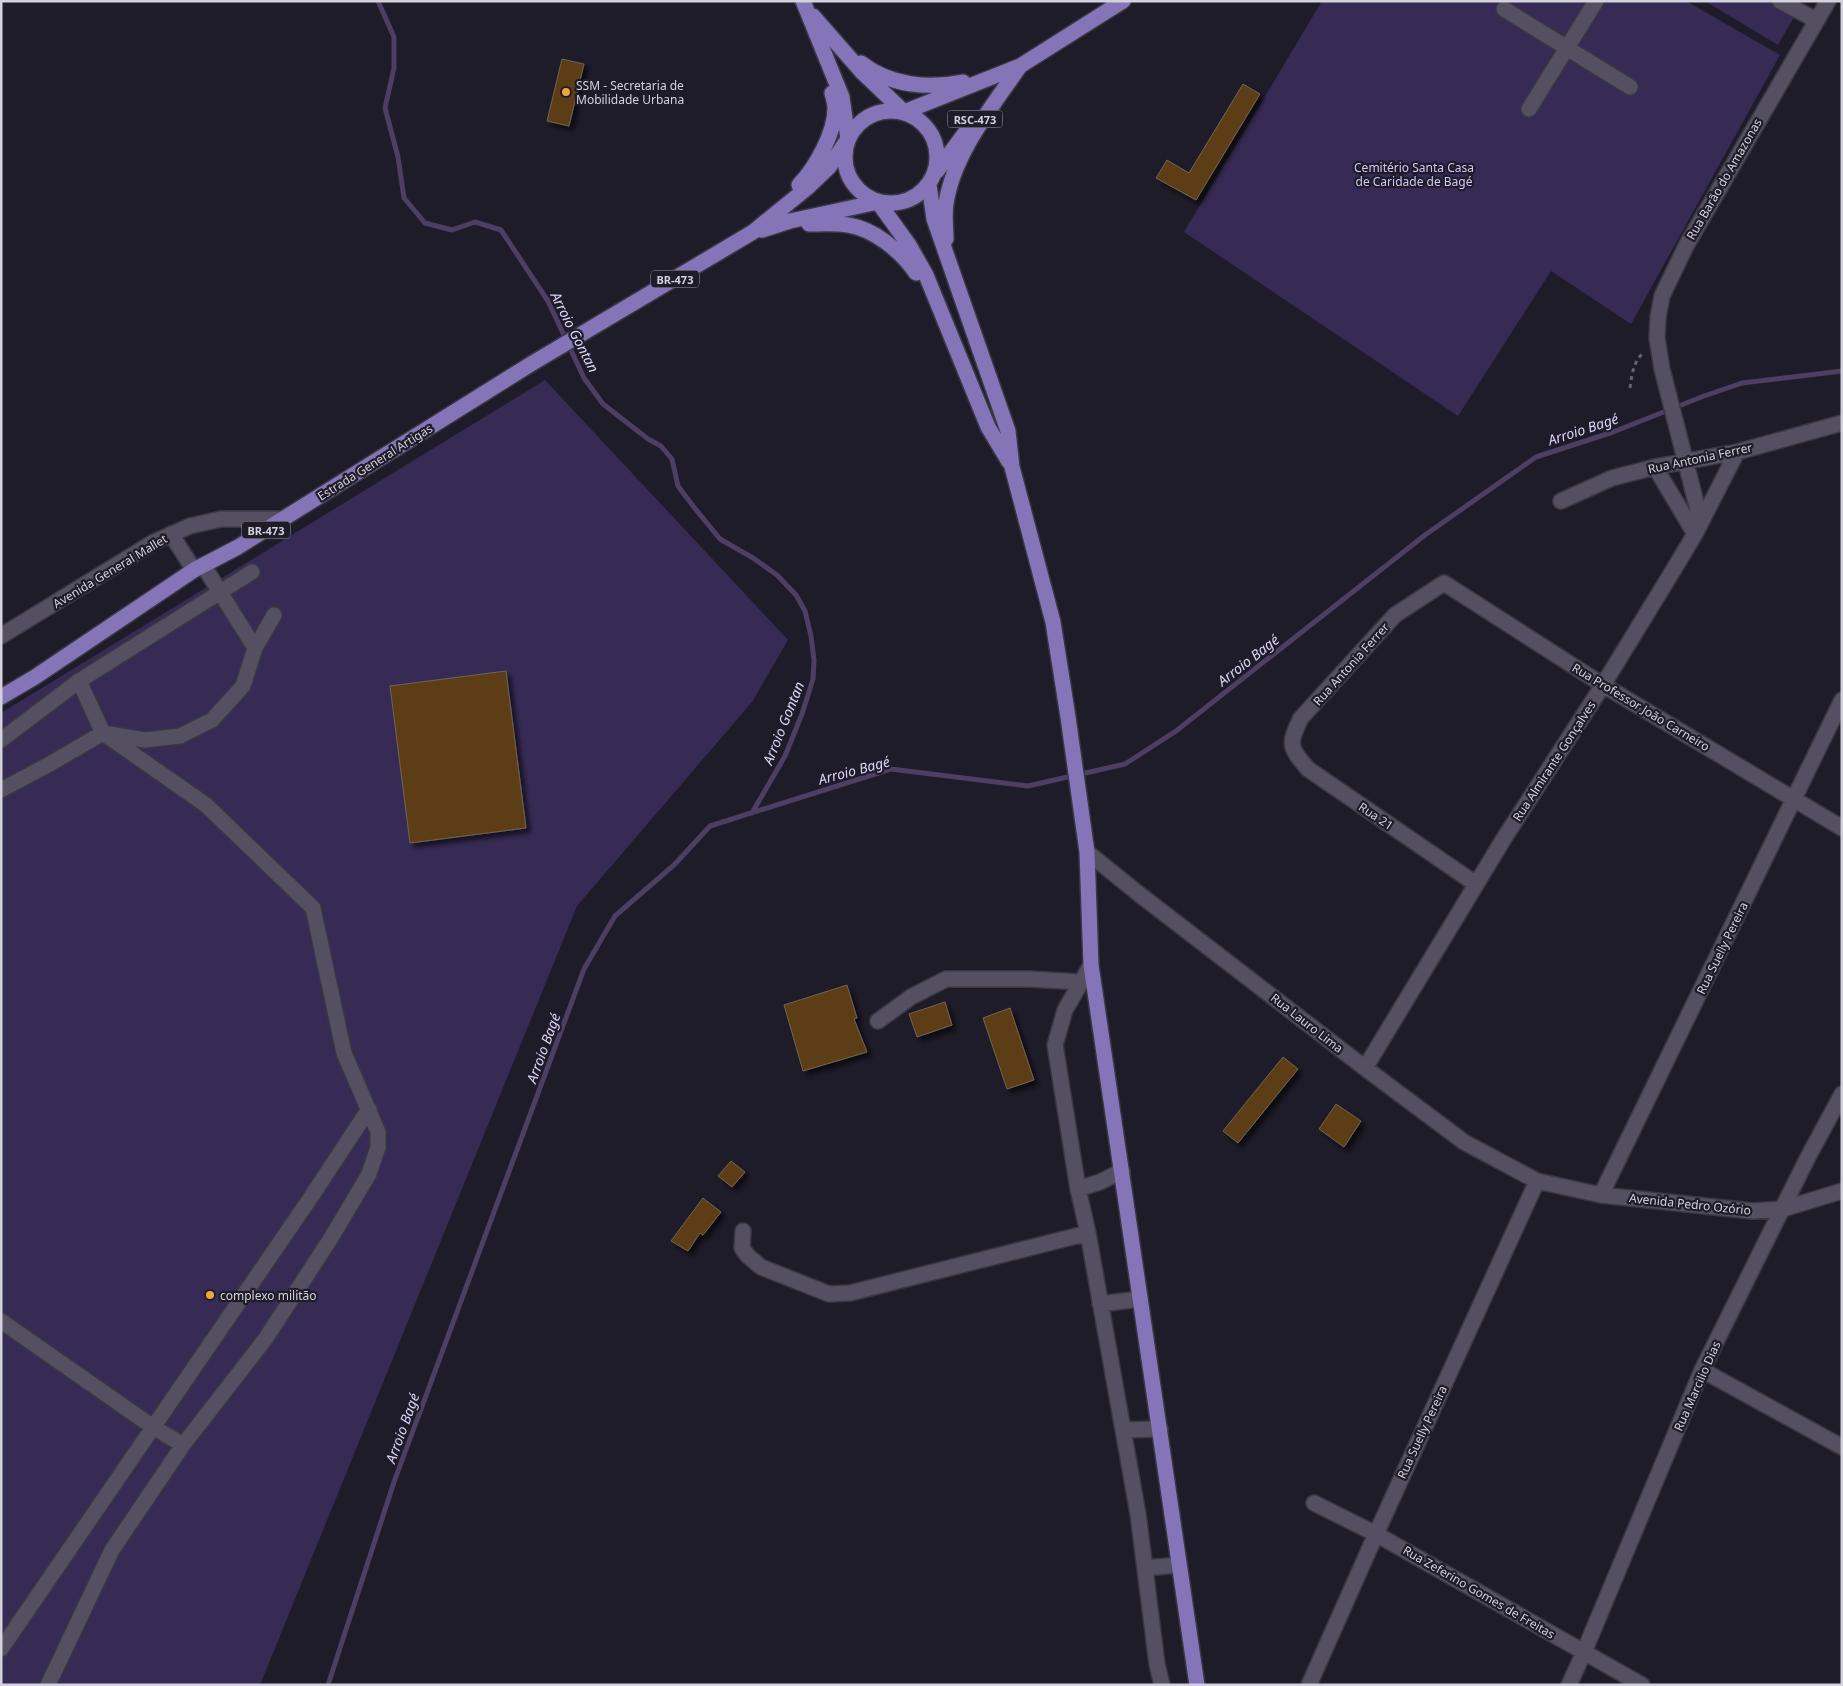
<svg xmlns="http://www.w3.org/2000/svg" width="1843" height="1686" font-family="'Noto Sans',sans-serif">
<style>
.green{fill:#372b56}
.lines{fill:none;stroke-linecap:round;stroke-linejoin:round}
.stream{stroke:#4c3f61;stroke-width:5}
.building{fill:#5c3e15;stroke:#716456;filter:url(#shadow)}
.minor-casing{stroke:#393742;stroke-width:18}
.major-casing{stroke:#393742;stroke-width:18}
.path{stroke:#65626f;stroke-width:3;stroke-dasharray:4 4;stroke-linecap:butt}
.minor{stroke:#545061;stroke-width:15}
.major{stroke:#8574b7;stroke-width:15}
.poi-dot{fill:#f0a63e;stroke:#1f1c2a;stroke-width:2}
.labels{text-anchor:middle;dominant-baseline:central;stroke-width:4.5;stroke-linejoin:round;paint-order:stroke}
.shield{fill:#1f1c2a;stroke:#9d9ba6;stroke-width:1}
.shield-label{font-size:11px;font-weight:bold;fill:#d3d1db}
.poi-label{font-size:12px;fill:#d3d1db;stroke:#1f1c2a;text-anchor:start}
.park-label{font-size:12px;fill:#d1c7f9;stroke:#1f1c2a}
.street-label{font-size:12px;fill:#d3d1db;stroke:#1f1c2a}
.water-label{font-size:14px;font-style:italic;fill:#dbd4f6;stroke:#1f1c2a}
</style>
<defs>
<filter id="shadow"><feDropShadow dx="4.5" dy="4.5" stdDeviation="2.5" flood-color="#0009"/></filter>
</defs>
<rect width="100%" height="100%" fill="#1f1c2a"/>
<!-- green -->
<path class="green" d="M1322,1H1686L1780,55L1631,324L1551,271L1458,416L1184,232Z
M1705,1H1803L1778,45Z
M545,380L788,640L752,702L577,906L260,1685H1V713Z"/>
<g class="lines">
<!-- stream -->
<path class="stream" d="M378,1L394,37V68L385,108L398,157L404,198L425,223L452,230L475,222L501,230L548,301L584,378L603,404L648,439L661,446L672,459L678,486L693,506L720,539L753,558L777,575L796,595L805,611L811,636L814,660L813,679L802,714L785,756L752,813
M328,1685L394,1482L584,969L615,916L675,864L710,826L891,769L1028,786L1125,764L1176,731L1425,535L1536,457L1613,432L1704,396L1742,383L1842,371"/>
</g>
<!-- building -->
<path class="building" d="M562,59L584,64L569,126L547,121Z
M1243,84L1260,94L1196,200L1156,178L1167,160L1189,173Z
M506,671L526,828L410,843L390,686Z
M847,985L857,1018L854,1019L867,1052L803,1071L784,1005Z
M945,1002L952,1025L917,1037L909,1014Z
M1010,1008L1034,1080L1007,1089L983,1018Z
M1283,1057L1298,1069L1238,1143L1223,1131Z
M1336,1104L1361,1121L1344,1147L1319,1129Z
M731,1161L745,1172L732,1187L718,1176Z
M703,1198L721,1212L703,1235L700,1233L688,1251L671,1241Z"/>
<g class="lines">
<!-- minor casing -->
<g class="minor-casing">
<path id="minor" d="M1780,1L1816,20
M1504,9L1630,87
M1529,109L1596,1
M1655,467L1695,534
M1561,501L1612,478L1655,467L1737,452L1842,423
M1701,522L1662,369L1657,338L1658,317L1662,296L1686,246L1828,1
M171,534L194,570
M203,565L255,648
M1,636L154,542L190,526L221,519H284
M1,740L79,681L252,572
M1,790L48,765L103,733L145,740L180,736L212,720L243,686L255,648L274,615
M1087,852L1139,894L1365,1068L1464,1142L1537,1181L1601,1195L1752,1211L1783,1209L1842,1191
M1476,884L1308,769C1289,747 1288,744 1301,718L1395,615L1444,583L1603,685L1842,828
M878,1021L911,997L946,979H1029L1081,982
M1365,1068L1503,840L1603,685L1674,569L1695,534L1737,452
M1078,1189L1055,1045L1065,1010L1091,965
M1601,1195L1842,700
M743,1231L742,1248L748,1256L761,1267L829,1294L850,1293L1088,1233L1078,1189L1100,1182L1122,1171
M1088,1233L1138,1514L1157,1664L1162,1685
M1100,1304L1140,1299
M1,1321L153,1427L183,1445L266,1338L331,1238L369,1174L378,1147V1132L344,1053L313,908L206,805L103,733L79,681
M1702,1370L1842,1447
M1123,1430L1160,1429
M1314,1503L1376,1534L1642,1685
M1145,1568L1179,1565
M1,1649L309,1200L369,1109
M48,1685L112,1550L183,1445
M1309,1685L1376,1534L1537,1181
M1569,1685L1584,1652L1702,1370L1807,1159L1842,1094"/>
</g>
<!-- major casing -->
<g class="major-casing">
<path id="major" d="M813,16L862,72L904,112L1020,66L1123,1
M861,63C890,86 929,89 963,82
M845 157a46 46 0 1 1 92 0a46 46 0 1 1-92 0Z
M937,171L968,129
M799,185C816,167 835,133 835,108C835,103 833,97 832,93
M929,185L934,219L1008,431L1012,467L1053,622L1068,717L1087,852L1091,965L1197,1685
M809,224C821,224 835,223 848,225C874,229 901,251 916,273
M762,230L790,221L878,202L909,245L926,275L988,427L1009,462
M946,239C946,228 944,215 946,204C953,154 992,107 1020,66
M1,697L35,677L194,570L238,547L531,364L753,232L807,188L829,167L848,139L842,97L803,1"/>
</g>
<!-- path -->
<path class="path" d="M1630,388C1632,374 1633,363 1643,353"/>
<!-- minor -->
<use href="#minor" class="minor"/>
<!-- major -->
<use href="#major" class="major"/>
</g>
<!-- markers -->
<g class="poi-dot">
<circle cx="566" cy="92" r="5"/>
<circle cx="210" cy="1295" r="5"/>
</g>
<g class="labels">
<!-- shield labels -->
<g class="shield">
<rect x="947.5" y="110.5" width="55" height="17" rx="4"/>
<rect x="651" y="270.5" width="48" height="17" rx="4"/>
<rect x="242" y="521.5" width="48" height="17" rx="4"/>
</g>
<g class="shield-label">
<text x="975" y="119">RSC-473</text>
<text x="675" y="279">BR-473</text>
<text x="266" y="530">BR-473</text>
</g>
<!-- poi labels -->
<g class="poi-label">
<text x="576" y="85">SSM - Secretaria de<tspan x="576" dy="14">Mobilidade Urbana</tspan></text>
<text x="220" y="1295">complexo militão</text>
</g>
<!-- park labels -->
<g class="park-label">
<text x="1414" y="167">Cemitério Santa Casa<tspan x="1414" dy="14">de Caridade de Bagé</tspan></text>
</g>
<!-- street labels -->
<g class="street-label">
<text transform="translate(1724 179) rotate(-60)">Rua Barão do Amazonas</text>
<text transform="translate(1700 458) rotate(-12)">Rua Antonia Ferrer</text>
<text transform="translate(375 462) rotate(-32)">Estrada General Artigas</text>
<text transform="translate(110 571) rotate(-31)">Avenida General Mallet</text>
<text transform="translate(1351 664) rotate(-48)">Rua Antonia Ferrer</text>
<text transform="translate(1641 707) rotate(31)">Rua Professor João Carneiro</text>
<text transform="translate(1554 761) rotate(-57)">Rua Almirante Gonçalves</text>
<text transform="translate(1376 816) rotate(34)">Rua 21</text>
<text transform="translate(1722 948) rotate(-64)">Rua Suelly Pereira</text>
<text transform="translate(1307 1023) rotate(38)">Rua Lauro Lima</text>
<text transform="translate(1690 1204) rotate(6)">Avenida Pedro Ozório</text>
<text transform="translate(1697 1386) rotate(-66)">Rua Marcilio Dias</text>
<text transform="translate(1422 1432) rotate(-65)">Rua Suelly Pereira</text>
<text transform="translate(1479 1592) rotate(30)">Rua Zeferino Gomes de Freitas</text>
</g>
<!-- water labels -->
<g class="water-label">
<text transform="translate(575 332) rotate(63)">Arroio Gontan</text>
<text transform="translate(1583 429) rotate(-18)">Arroio Bagé</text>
<text transform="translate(1248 660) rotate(-38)">Arroio Bagé</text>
<text transform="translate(783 723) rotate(-68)">Arroio Gontan</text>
<text transform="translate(854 770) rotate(-15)">Arroio Bagé</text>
<text transform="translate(543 1048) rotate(-70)">Arroio Bagé</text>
<text transform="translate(402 1428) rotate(-70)">Arroio Bagé</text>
</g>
</g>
<!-- border -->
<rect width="1843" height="1686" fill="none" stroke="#d3d1db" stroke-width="5"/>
</svg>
